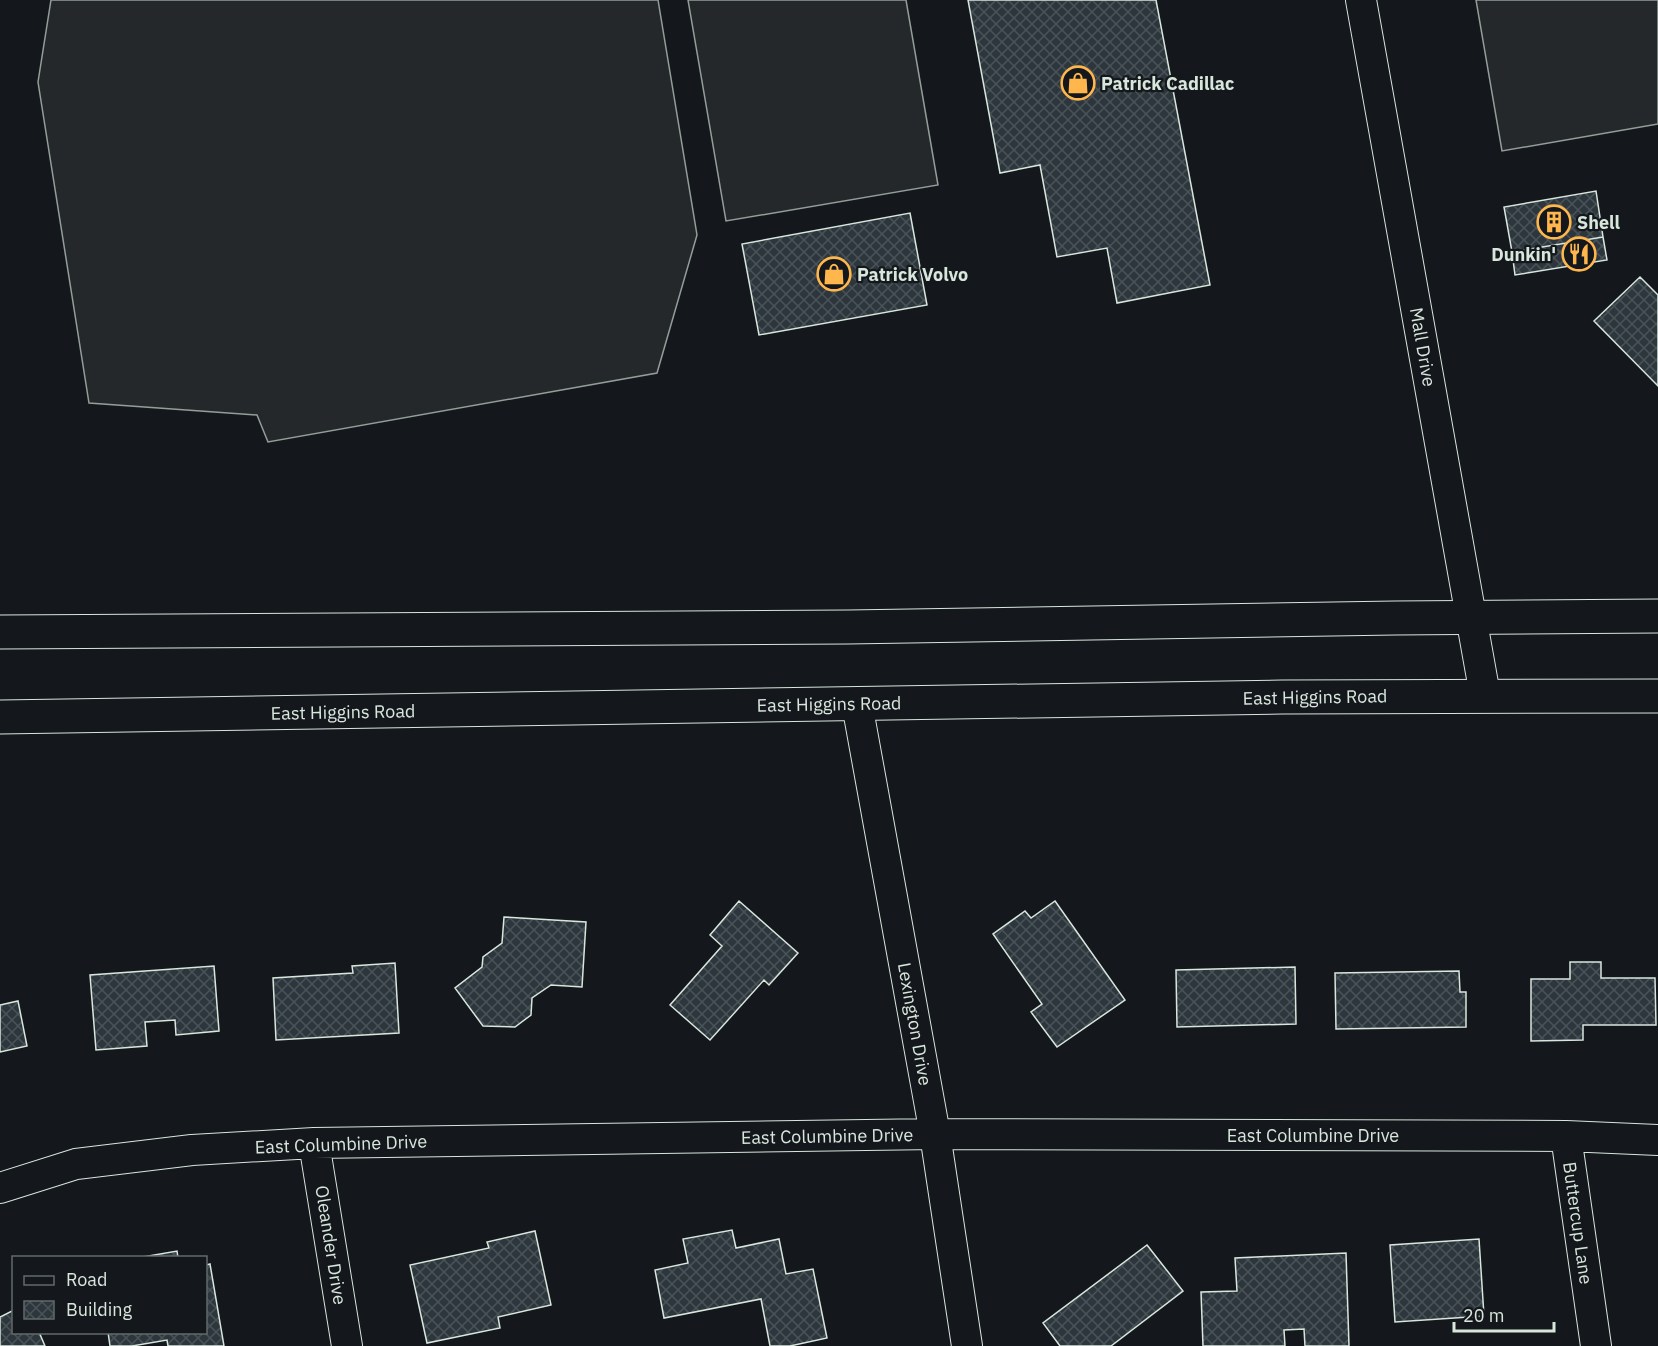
<svg xmlns="http://www.w3.org/2000/svg" width="1658" height="1346" font-family="'IBM Plex Sans',sans-serif">
<style>
.parking{fill:#24282b;stroke:#939e99;stroke-width:1.5}
.building{fill:url(#building-cross-hatch);stroke:#d8e6dc;stroke-width:1.5}
.lines{fill:none;stroke-linecap:round;stroke-linejoin:round}
.street-casing{stroke:#d8e6dc;stroke-width:32}
.primary-casing{stroke:#d8e6dc;stroke-width:35}
.street{stroke:#14181c;stroke-width:30}
.primary{stroke:#14181c;stroke-width:33}
.labels{text-anchor:middle;dominant-baseline:central;stroke-width:4.5;stroke-linejoin:round;paint-order:stroke}
.poi-label{font-size:18px;font-weight:bold;fill:#d8e6dc;stroke:#14181c;text-anchor:start}
.street-label{font-size:18px;fill:#d8e6dc;stroke:#14181c}
</style>
<defs>
<pattern id="building-cross-hatch" width="8" height="8" patternUnits="userSpaceOnUse" patternTransform="scale(1.5)"><rect width="8" height="8" fill="#2c363c"/><path d="M0 0l8 8M0 8l8-8" fill="none" stroke="#4a5358"/></pattern>
</defs>
<rect width="100%" height="100%" fill="#14181c"/>
<!-- parking -->
<path class="parking" d="M51,0H658L697,235L657,373L268,442L257,415L89,403L38,82Z
M688,0H906L938,185L726,221Z
M1476,0H1658V124L1502,151Z"/>
<!-- building -->
<path class="building" d="M968,0H1156L1210,285L1117,303L1107,248L1057,257L1040,165L1000,173Z
M1596,191L1603,237L1512,252L1504,207Z
M910,213L927,305L759,335L742,244Z
M1603,237L1607,260L1515,275L1512,252Z
M1640,277L1658,295V386L1594,321Z
M739,901L798,953L769,985L764,980L710,1040L670,1005L722,946L710,935Z
M1055,901L1125,1000L1057,1047L1031,1012L1042,1004L993,934L1025,911L1031,918Z
M504,917L586,922L582,987L551,985L532,998L531,1015L515,1027L483,1026L455,988L482,967L483,957L502,943Z
M1570,962H1601V978H1655L1656,1025H1583V1040L1531,1041V979H1570Z
M395,963L399,1033L276,1040L273,978L353,973L352,966Z
M214,966L219,1031L176,1035L175,1020L145,1022L147,1046L96,1050L90,975Z
M1295,967L1296,1024L1177,1027L1176,970Z
M1459,971L1460,992H1466V1027L1336,1029L1335,973Z
M18,1001L27,1046L0,1052V1005Z
M732,1230L736,1248L779,1239L786,1274L813,1269L827,1338L790,1346H770L761,1299L664,1318L655,1270L688,1263L683,1239Z
M535,1231L551,1305L498,1317L500,1328L427,1343L410,1265L489,1248L487,1242Z
M1479,1239L1484,1316L1395,1322L1390,1245Z
M1147,1245L1183,1291L1111,1346H1060L1043,1323Z
M177,1251L178,1258H137Z
M1346,1253L1349,1346H1305L1304,1329L1284,1330L1285,1346H1203L1201,1292L1237,1291L1235,1258Z
M210,1264L224,1346H168L167,1340L132,1346H110L108,1332H206V1265Z
M14,1310V1332H39L45,1346H0V1317Z"/>
<g class="lines">
<!-- street casing -->
<g class="street-casing">
<path id="street" d="M1361,0L1485,695
M857,704L935,1134L967,1346
M1566,1136L1596,1346
M314,1143L347,1346
M0,1188L76,1164L192,1150L314,1143L935,1134L1566,1136L1658,1140"/>
</g>
<!-- primary casing -->
<g class="primary-casing">
<path id="primary" d="M0,632L848,627L1395,618L1658,616
M0,717L1282,697L1658,696"/>
</g>
<!-- street -->
<use href="#street" class="street"/>
<!-- primary -->
<use href="#primary" class="primary"/>
</g>
<!-- icons -->
<defs>
<g id="shop-ring" transform="scale(1.725)"><circle r="9.5" fill="#14181c" stroke="#ffb74d" stroke-width="1.5"/><path d="M-5-2.5h2.3a2.7 3.5 0 0 1 5.4 0H5L5.5 6h-11ZM-1.5-2.5h3a1.5 2.3 0 0 0-3 0Z" fill="#ffb74d"/></g>
<g id="building-ring" transform="scale(1.725)"><circle r="9.5" fill="#14181c" stroke="#ffb74d" stroke-width="1.5"/><path d="M-4-6H4V6H1V3H-1V6H-4ZM-2.5-4.3h1.7v1.8h-1.7ZM.8-4.3h1.7v1.8H.8ZM-2.5-1h1.7V.8h-1.7ZM.8-1h1.7V.8H.8Z" fill="#ffb74d"/></g>
<g id="restaurant-ring" transform="scale(1.725)"><circle r="9.5" fill="#14181c" stroke="#ffb74d" stroke-width="1.5"/><path d="M-5-6h1v4h1v-4h1v4h1v-4h1v5L-1.5 .5V6h-2V.5L-5-1ZM5-6V6H3V1.5H1.5Q1.5-4 5-6Z" fill="#ffb74d"/></g>
</defs>
<g fill-rule="evenodd">
<use href="#shop-ring" x="1078" y="83"/>
<use href="#building-ring" x="1554" y="222"/>
<use href="#restaurant-ring" x="1579" y="254"/>
<use href="#shop-ring" x="834" y="274"/>
</g>
<g class="labels">
<!-- poi labels -->
<g class="poi-label">
<text x="1101" y="83">Patrick Cadillac</text>
<text x="1577" y="222">Shell</text>
<text x="1556" y="254" text-anchor="end">Dunkin'</text>
<text x="857" y="274">Patrick Volvo</text>
</g>
<!-- street labels -->
<g class="street-label">
<text transform="translate(1423 347) rotate(80)">Mall Drive</text>
<text transform="translate(1315 697) rotate(-1)">East Higgins Road</text>
<text transform="translate(829 704) rotate(-1)">East Higgins Road</text>
<text transform="translate(343 712) rotate(-1)">East Higgins Road</text>
<text transform="translate(915 1024) rotate(80)">Lexington Drive</text>
<text x="1313" y="1135">East Columbine Drive</text>
<text transform="translate(827 1136) rotate(-1)">East Columbine Drive</text>
<text transform="translate(341 1144) rotate(-2)">East Columbine Drive</text>
<text transform="translate(1578 1223) rotate(82)">Buttercup Lane</text>
<text transform="translate(331 1245) rotate(81)">Oleander Drive</text>
</g>
</g>
<!-- legend -->
<rect x="12" y="1256" width="195" height="78" fill="#14181c" stroke="#626a69" stroke-width="1.5"/>
<rect x="24" y="1276" width="30" height="9" fill="#14181c" stroke="#626a69" stroke-width="1.5"/>
<text x="66" y="1286" font-size="18" fill="#d8e6dc">Road</text>
<rect x="24" y="1301" width="30" height="18" fill="url(#building-cross-hatch)" stroke="#626a69" stroke-width="1.5"/>
<text x="66" y="1316" font-size="18" fill="#d8e6dc">Building</text>
<!-- scale -->
<path d="M1454 1322v9h100v-9" fill="none" stroke="#d8e6dc" stroke-width="3"/>
<text x="1463" y="1322" font-size="18" fill="#d8e6dc" stroke="#14181c" stroke-width="4.5" paint-order="stroke">20 m</text>
</svg>
